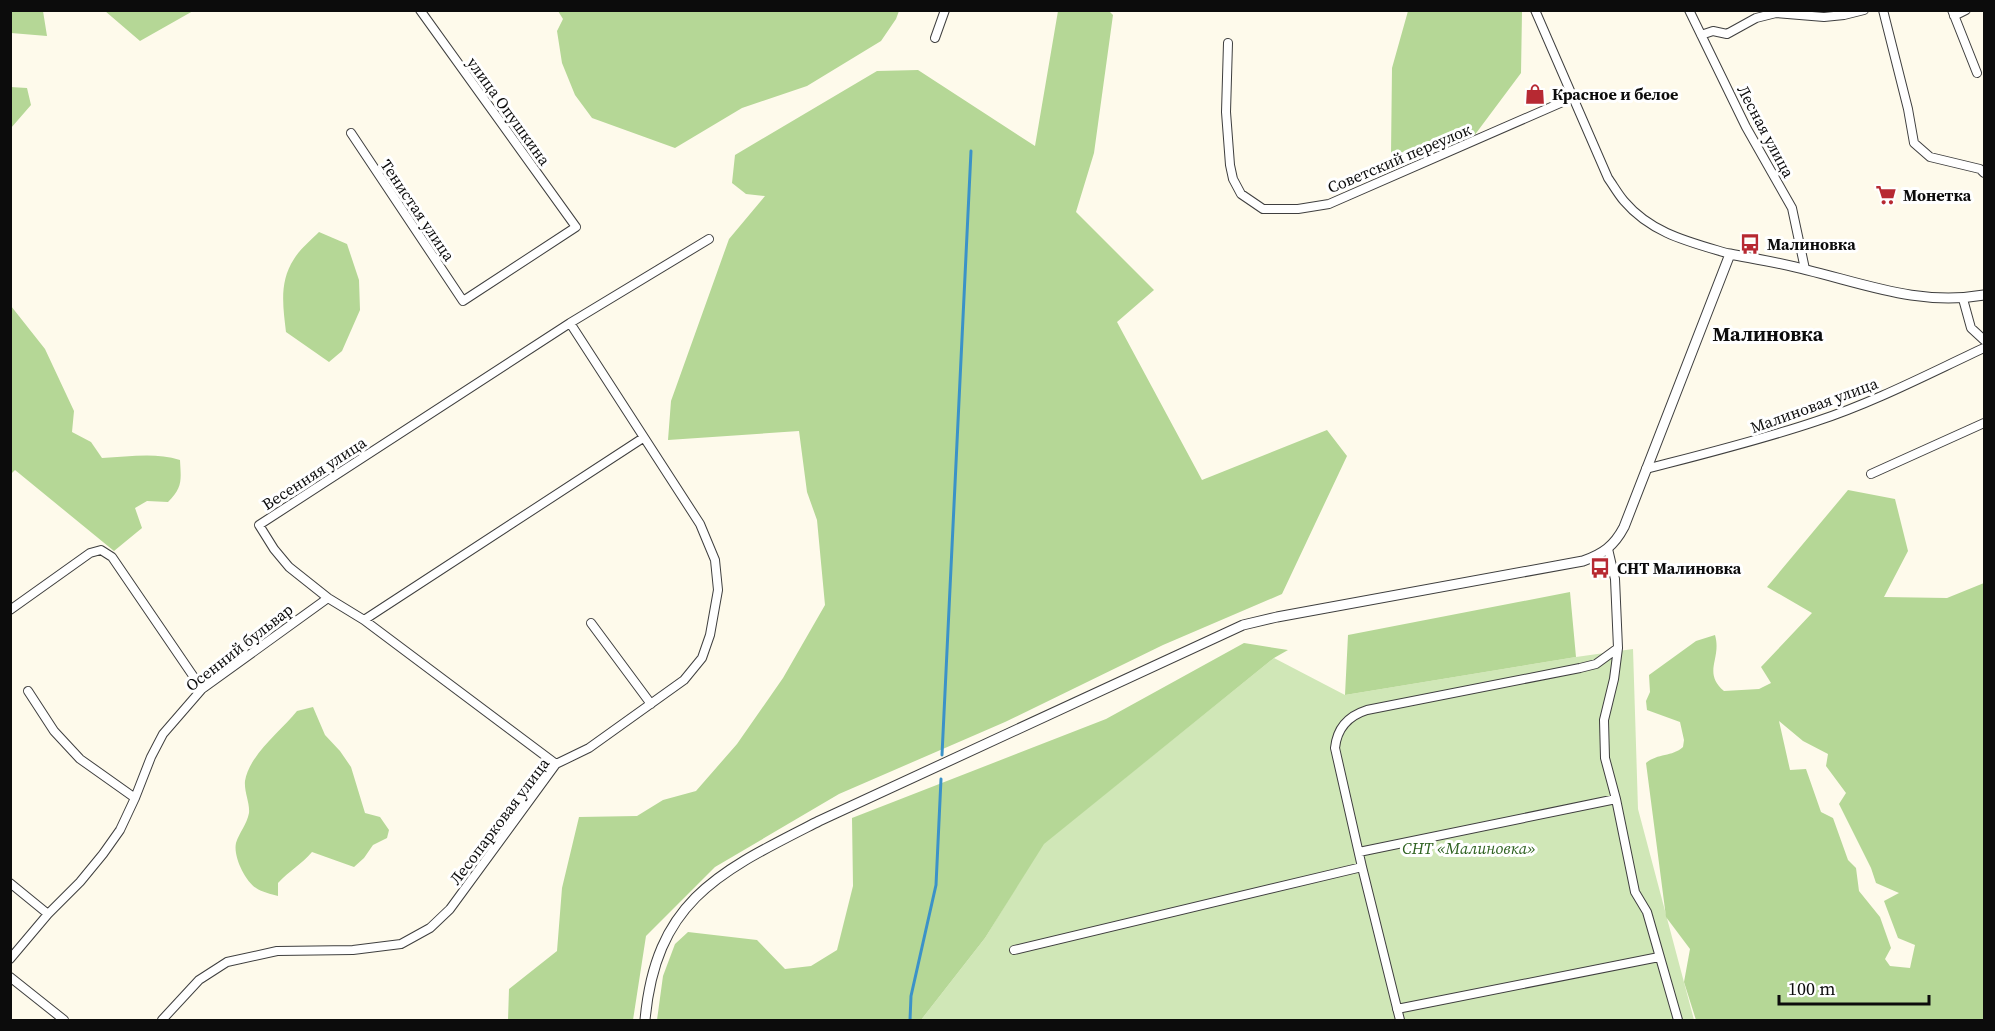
<svg xmlns="http://www.w3.org/2000/svg" width="1995" height="1031" font-family="'Source Serif 4',serif">
<style>
.green{fill:#d0e7b7}
.forest{fill:#b5d796;fill-rule:evenodd}
.lines{fill:none;stroke-linecap:round;stroke-linejoin:round}
.stream{stroke:#3b92c8;stroke-width:3}
.minor-casing{stroke:#3f3f3f;stroke-width:10}
.tertiary-casing{stroke:#3f3f3f;stroke-width:11}
.minor{stroke:#fff;stroke-width:8}
.tertiary{stroke:#fff;stroke-width:9}
.labels{text-anchor:middle;dominant-baseline:central;stroke-width:6;stroke-linejoin:round;paint-order:stroke}
.poi-label{font-size:16px;font-weight:bold;fill:#0c0c0c;stroke:#fff;text-anchor:start}
.street-label{font-size:16px;fill:#0c0c0c;stroke:#fff}
.park-label{font-size:16px;font-style:italic;fill:#2d611f;stroke:#fff}
.quarter-label{font-size:20px;font-weight:bold;fill:#0c0c0c;stroke:#fff}
</style>
<rect width="100%" height="100%" fill="#fefaeb"/>
<!-- green -->
<path class="green" d="M1633,649L1638,809L1694,1020H921L985,938L1043,844L1274,658L1345,695L1576,657Z"/>
<!-- forest -->
<path class="forest" d="M10,11H43L47,36L11,33Z
M105,11H193L140,41Z
M558,11H899L896,19L881,41L807,86L742,108L675,148L592,118L575,95L562,63L557,31L563,19Z
M1058,11H1109L1113,15L1094,153L1076,212L1154,290L1117,322L1202,480L1327,430L1347,456L1282,594L1163,645L1005,722L839,794L715,867L646,936L633,1020H508L509,989L557,951L562,888L579,817L637,816L663,800L696,791L737,744L783,678L825,605L817,520L807,492L799,431L668,440L671,401L729,239L765,196L746,194L732,183L735,155L877,71L918,70L1035,146Z
M1408,11L1522,12L1521,73L1468,144L1391,154L1392,68Z
M10,87L27,88L31,105L11,128Z
M319,232L347,244L359,280L360,310L342,351L329,362L286,332C283,306 279,282 294,259C300,249 311,240 319,232Z
M11,306L45,349L74,411L72,432L91,442L102,458C129,457 154,452 180,460C181,480 183,487 168,502L147,501L135,508L142,528L114,551L15,470L11,474Z
M1848,490L1895,499L1908,551L1884,597L1947,598L1984,583V1020H1696L1684,982L1690,949L1666,917L1646,763C1658,753 1672,757 1683,747L1684,740L1680,722L1647,710L1646,701L1650,692L1649,675L1696,641L1715,635C1722,659 1702,672 1724,691L1759,689L1771,683L1761,667L1812,613L1767,587ZM1779,721L1803,741L1828,754L1826,766L1846,793L1839,804L1871,868L1876,883L1899,893L1884,901L1898,938L1915,945L1910,968L1890,966L1885,959L1891,948L1880,917L1859,891L1856,868L1848,860L1833,818L1821,812L1806,769L1790,770Z
M1570,592L1576,657L1345,695L1348,635Z
M1244,643L1288,650L1274,658L1044,844L985,938L921,1020H657L663,976L675,944L688,932L757,940L785,969L811,966L837,950L853,886L852,818L1106,719Z
M313,707L325,735L340,751L351,767L365,813L380,817L389,830L387,838L373,845L364,858L354,867L312,852C301,865 290,870 278,883V896C271,894 262,892 256,888C245,881 233,856 236,843C239,833 247,824 249,813C250,803 244,792 245,781C249,755 281,731 297,711Z"/>
<g class="lines">
<!-- stream -->
<path class="stream" d="M942,755L971,151
M910,1020L911,996L936,885L941,779"/>
<!-- minor casing -->
<g class="minor-casing">
<path id="minor" d="M1535,10L1608,178C1613,185 1618,194 1624,201C1652,234 1690,242 1730,254
M1689,10L1746,127L1792,208L1805,269
M1883,10L1908,109L1914,143L1930,157L1980,169L1984,173
M1952,10L1977,73
M1954,16L1966,10
M1701,35L1713,31L1727,34L1756,18L1776,13L1824,17L1844,15L1864,10
M935,38L945,10
M1228,43L1226,112L1230,165L1233,179L1241,194L1263,209H1298L1329,204L1574,97
M351,133L463,301L576,227L420,10
M1963,299L1971,328L1984,340
M1646,469C1704,454 1761,440 1817,421C1875,402 1930,373 1984,348
M1871,474L1984,423
M10,610L90,553L101,550L112,557L202,689
M364,620L643,438
M591,623L651,704
M1618,648L1614,679L1604,720L1605,758L1616,799L1635,892L1647,912L1678,1020
M28,691L54,731L80,759L135,798
M556,764L364,620L328,598L289,567L274,549L259,525L570,323L709,239
M1359,852L1616,799
M10,883L48,914
M1014,950L1362,867
M10,959L48,914L80,882L103,854L120,830L135,798L151,757L163,734L202,689L328,598
M10,977L64,1020
M1397,1009L1659,957
M162,1020L199,980L227,962L277,951L353,950L401,944L430,928L450,909L556,764L589,748L684,680L702,658L710,635L718,590L715,560L700,524L570,323
M1400,1020L1362,867L1335,748C1337,728 1348,716 1367,710L1580,668L1596,664L1618,648L1615,579L1608,549"/>
</g>
<!-- tertiary casing -->
<g class="tertiary-casing">
<path id="tertiary" d="M645,1020C656,899 721,871 819,821L1243,625L1277,617L1583,561C1603,554 1614,546 1624,527L1730,254C1756,259 1782,263 1807,270C1868,285 1921,306 1984,295"/>
</g>
<!-- minor -->
<use href="#minor" class="minor"/>
<!-- tertiary -->
<use href="#tertiary" class="tertiary"/>
</g>
<!-- icons -->
<defs>
<g id="shop-bare" transform="scale(1.62)"><path d="M-5-2.5h2.3a2.7 3.5 0 0 1 5.4 0H5L5.5 6h-11ZM-1.5-2.5h3a1.5 2.3 0 0 0-3 0Z" fill="#b72932" stroke="#fff" stroke-width="2.5" paint-order="stroke"/></g>
<g id="supermarket-bare" transform="scale(1.62)"><path d="M-6-5.5h2.5l.6 2H6L4.5 2H-2.5L-4.4-4H-6ZM-1.5 3.2a1.3 1.3 0 1 0 .1 0ZM3 3.2a1.3 1.3 0 1 0 .1 0Z" fill="#b72932" stroke="#fff" stroke-width="2.5" paint-order="stroke"/></g>
<g id="bus-bare" transform="scale(1.62)"><path d="M-5-6H5V4H4V6H2V4H-2V6H-4V4H-5ZM-3.5-4V0h7V-4ZM-3.5 1.2v1.5H-2V1.2ZM2 1.2v1.5H3.5V1.2Z" fill="#b72932" stroke="#fff" stroke-width="2.5" paint-order="stroke"/></g>
</defs>
<g fill-rule="evenodd">
<use href="#shop-bare" x="1535" y="94"/>
<use href="#supermarket-bare" x="1886" y="195"/>
<use href="#bus-bare" x="1750" y="244"/>
<use href="#bus-bare" x="1600" y="568"/>
</g>
<g class="labels">
<!-- poi labels -->
<g class="poi-label">
<text x="1552" y="94">Красное и белое</text>
<text x="1903" y="195">Монетка</text>
<text x="1767" y="244">Малиновка</text>
<text x="1617" y="568">СНТ Малиновка</text>
</g>
<!-- street labels -->
<g class="street-label">
<text transform="translate(509 111) rotate(54)">улица Опушкина</text>
<text transform="translate(1766 131) rotate(62)">Лесная улица</text>
<text transform="translate(1399 158) rotate(-23)">Советский переулок</text>
<text transform="translate(418 210) rotate(56)">Тенистая улица</text>
<text transform="translate(1814 405) rotate(-20)">Малиновая улица</text>
<text transform="translate(314 473) rotate(-33)">Весенняя улица</text>
<text transform="translate(239 647) rotate(-38)">Осенний бульвар</text>
<text transform="translate(499 821) rotate(-53)">Лесопарковая улица</text>
</g>
<!-- park labels -->
<g class="park-label">
<text x="1469" y="848">СНТ «Малиновка»</text>
</g>
<!-- quarter labels -->
<g class="quarter-label">
<text x="1768" y="334">Малиновка</text>
</g>
</g>
<!-- border -->
<rect width="1995" height="1031" fill="none" stroke="#0c0c0c" stroke-width="24"/>
<!-- scale -->
<path d="M1779 995v9h150v-9" fill="none" stroke="#0c0c0c" stroke-width="3"/>
<text x="1788" y="995" font-size="18" fill="#0c0c0c" stroke="#ffffff" stroke-width="4.5" paint-order="stroke">100 m</text>
</svg>
